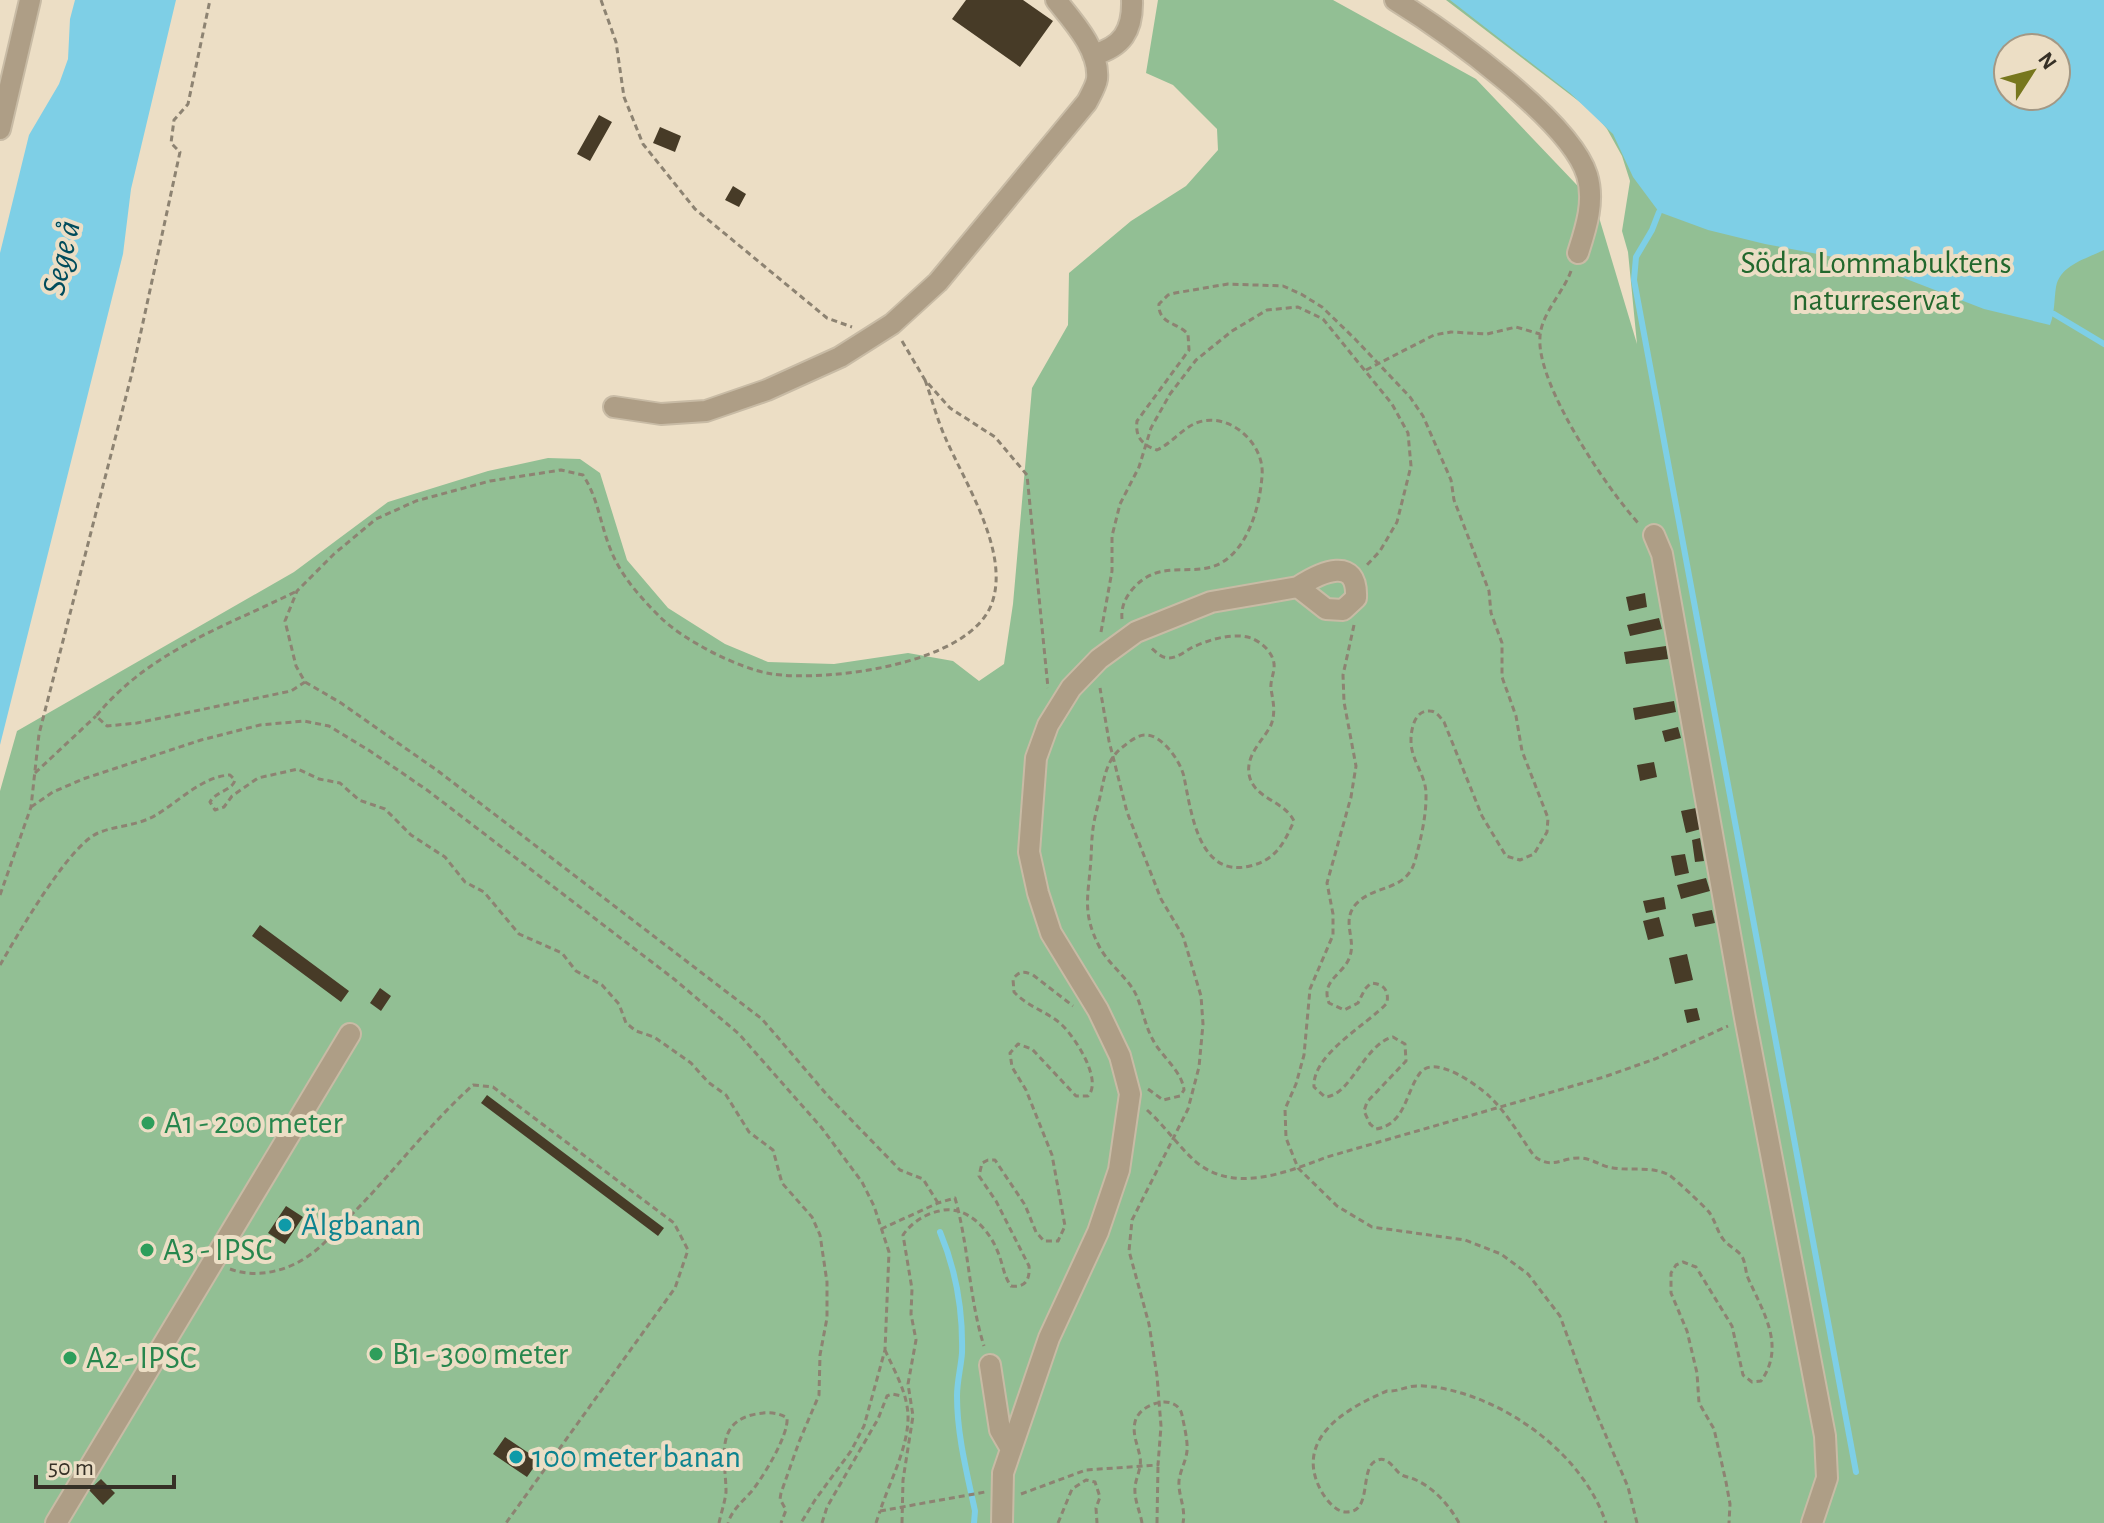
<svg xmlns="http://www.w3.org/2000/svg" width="2104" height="1523" font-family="'Alegreya Sans',sans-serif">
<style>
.green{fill:#92bf94;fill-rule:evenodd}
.water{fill:#7ecfe6;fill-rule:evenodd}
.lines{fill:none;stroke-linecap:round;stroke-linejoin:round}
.stream{stroke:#7ecfe6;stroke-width:6}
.building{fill:#473b27}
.minor-casing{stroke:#c8bba5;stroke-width:24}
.path{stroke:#8d8372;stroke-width:3;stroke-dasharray:6 4;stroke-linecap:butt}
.minor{stroke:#ae9e86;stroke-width:20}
.leisure-dot{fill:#2e9e5b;stroke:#ecdec5;stroke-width:3}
.culture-dot{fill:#0f9aa8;stroke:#ecdec5;stroke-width:3}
.labels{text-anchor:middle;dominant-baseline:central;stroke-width:8;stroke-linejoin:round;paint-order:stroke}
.park-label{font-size:32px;fill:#22682d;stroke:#ecdec5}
.leisure-label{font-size:32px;fill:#27864d;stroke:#ecdec5;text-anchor:start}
.culture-label{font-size:32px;fill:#0d838f;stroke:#ecdec5;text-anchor:start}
.water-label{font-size:34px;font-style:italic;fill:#004c5c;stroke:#ecdec5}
</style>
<rect width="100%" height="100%" fill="#ecdec5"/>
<!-- green -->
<path class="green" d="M1158,0H1333L1476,79L1595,204L1637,344L1628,252L1622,231L1630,181L1622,156L1607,129L1593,112L1446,0H2104V1523H0V791L17,731L294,572L388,502L488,471L548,458L580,459L600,473L627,560L668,608L725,644L768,662L834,664L908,653L953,661L979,681L1004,664L1013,604L1032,388L1068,325L1069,273L1131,221L1186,186L1218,150L1217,129L1173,85L1146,73ZM2008,48H2056V96H2008Z"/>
<!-- water -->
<path class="water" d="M75,0H176L131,189L123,254L0,745V253L29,135L59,84L68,59L70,19Z
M1450,0H2104V250C2086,259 2060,265 2056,287C2054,300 2055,312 2050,325L1984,309L1865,263L1765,244L1708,230L1659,212L1633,177L1613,134L1570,93ZM2056,48V96H2008V48Z"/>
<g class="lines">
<!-- stream -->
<path class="stream" d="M1659,212L1652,230L1636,257L1634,280L1856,1472
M2054,314L2104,344
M940,1232C956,1270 963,1312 962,1353C961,1367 957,1381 957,1396C957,1435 967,1473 975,1511L974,1523"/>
</g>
<!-- building -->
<path class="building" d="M966,0H1023L1053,21L1020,67L952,19Z
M599,115L612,122L590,161L577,154Z
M660,127L681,136L675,152L653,143Z
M733,186L746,194L739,207L725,200Z
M1645,593L1647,607L1629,611L1626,597Z
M1659,618L1662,629L1630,636L1627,625Z
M1666,646L1668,659L1626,664L1624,652Z
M1674,701L1676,712L1635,720L1633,708Z
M1678,727L1681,738L1665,742L1662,731Z
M1654,762L1657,777L1640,781L1637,765Z
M1696,808L1701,829L1686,833L1681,811Z
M1700,838L1704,861L1695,862L1692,840Z
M1685,854L1689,873L1675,876L1671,856Z
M1706,878L1710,891L1681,899L1677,885Z
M1664,897L1666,909L1646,913L1643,901Z
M1712,910L1715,923L1695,927L1692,914Z
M1659,917L1664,936L1648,940L1643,921Z
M260,925L349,991L341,1002L252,936Z
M1687,954L1693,980L1675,984L1669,958Z
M380,988L391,996L381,1011L370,1003Z
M1697,1008L1700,1020L1687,1023L1684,1010Z
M487,1095L664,1228L658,1236L481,1103Z
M286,1206L303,1217L285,1244L268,1233Z
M505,1437L539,1460L527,1477L493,1454Z
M101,1479L115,1493L103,1505L89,1490Z"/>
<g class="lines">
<!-- minor casing -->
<g class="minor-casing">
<path id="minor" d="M1395,0C1445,31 1570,120 1587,175C1595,201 1586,228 1578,253
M1093,55C1122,47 1133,31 1132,0
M0,129L30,0
M614,407L661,414L706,411L767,390L840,357L892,324L938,282L1087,102C1090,96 1096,86 1097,79C1100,50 1072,20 1056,0
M1654,535L1662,554L1745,1018L1825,1436L1827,1478L1812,1523
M990,1365L1000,1430L1011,1449
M56,1523L350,1034
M1002,1523L1003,1473L1049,1338L1098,1232L1119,1170L1130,1094L1120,1056L1098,1010L1051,933L1038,893L1029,852L1036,758L1048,725L1071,688L1099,659L1136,632L1211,602L1298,587L1326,609L1343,610L1356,598C1358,555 1321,572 1298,587"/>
</g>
<!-- path -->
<path class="path" d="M601,0L616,42L624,97L643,144L695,209L827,318L852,327
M1571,271C1563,293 1541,314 1540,337C1536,384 1607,489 1639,524
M902,341L925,380L950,408L995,437L1027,475L1048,688
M1366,370L1434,335L1451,332L1487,334L1516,327L1540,334
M925,380C932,399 937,419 945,437C965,483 1010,552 992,603C970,665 827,682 772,674C739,669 683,640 660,617C640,597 620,575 610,548C600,523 598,498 583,475L561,470L490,481L416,501L376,519L334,554L297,591L285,621L296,666L305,682L341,703L438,771L762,1019L828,1096L900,1170L923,1179L938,1203
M295,592C222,628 150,651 96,716L107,726L137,723L291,691L305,682
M1122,619C1121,609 1124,600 1131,591C1159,556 1192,579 1221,563C1249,547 1260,505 1262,476C1265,446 1234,415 1203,421C1185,424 1173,443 1157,450C1142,445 1135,437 1137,421L1189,350L1188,334C1177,322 1158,324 1159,304L1168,295L1175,293L1228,284L1283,286L1301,294L1322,307L1355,339L1410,397L1423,416L1451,480L1454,500L1489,591L1491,613L1502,643V677L1516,716L1522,751L1548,818L1547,832L1534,854L1520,860L1506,856L1482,816L1444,722C1440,717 1436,711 1430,711C1412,709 1409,738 1412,750C1416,767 1427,779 1426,797C1426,817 1421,838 1416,857C1408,893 1376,883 1356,904C1341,921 1356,938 1350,956C1344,975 1320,980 1329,1003L1344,1010L1358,1003L1365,989L1371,983C1384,984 1389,990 1387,1003C1367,1025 1312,1054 1314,1087L1325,1097C1351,1096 1364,1044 1393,1037L1405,1044L1406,1061L1367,1102L1364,1111L1370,1124L1376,1129C1406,1124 1405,1093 1420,1073C1434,1054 1476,1084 1489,1096C1507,1113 1520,1136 1534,1156C1552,1170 1560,1158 1579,1158C1590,1158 1598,1164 1608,1167C1628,1172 1650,1165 1669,1175C1674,1178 1705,1207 1709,1212C1715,1220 1717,1231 1723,1239C1728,1246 1736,1249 1741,1255C1746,1262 1745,1271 1748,1278C1763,1312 1786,1346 1761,1381L1752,1382L1743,1375L1732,1326L1696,1267L1683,1262L1676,1265L1671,1273V1293L1687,1331L1697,1373L1699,1403L1714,1429L1726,1482L1730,1504L1729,1523
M1354,625L1343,675L1344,702L1356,766L1351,797L1327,883L1333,914V935L1310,989L1304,1055L1296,1084L1285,1109L1286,1138L1298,1168L1337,1206L1372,1227L1465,1240L1501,1254L1528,1274L1560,1316L1591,1401L1628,1487L1637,1523
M1101,632L1112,571V536L1120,504L1139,467L1151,428L1170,394L1196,360L1232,331L1267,310L1298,307L1323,319L1392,404L1408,433L1411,466L1397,522L1380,551L1366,566
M35,773L96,716
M31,807L53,792L83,779L201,740L260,725L304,721L329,726L370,751L427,790L674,979L739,1034L821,1127L862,1182L874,1206L889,1252L885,1350L864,1426L851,1451L815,1500L801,1523
M0,895L31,807L39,734L132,373L180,152L171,143L174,120L188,104L210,0
M0,965C17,936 68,846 98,833C117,825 138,826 156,815C178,802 203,776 230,775L235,780C232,791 216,791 210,802L215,810L224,807L232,796L258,778L298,769L319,779L340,783L359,800L385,809L411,835L445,857L465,882L484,892L519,934L562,953L576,971L602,985L619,1004L626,1023L636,1031L654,1037L691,1063L708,1082L726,1095L749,1132L773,1150L782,1183L812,1217L820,1235L827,1282V1318L820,1355L819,1395L799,1442L781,1493L780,1499L786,1510L781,1523
M1148,1089L1163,1100L1180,1096L1184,1090C1182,1071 1161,1056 1153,1040C1144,1024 1142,1004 1133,989C1123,974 1107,962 1099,946C1081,911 1089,894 1091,858C1092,836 1092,827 1098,805C1104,783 1104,760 1124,746C1130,741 1138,735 1145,735C1162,734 1181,762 1184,777C1191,810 1198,879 1250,866C1276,860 1284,843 1294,821C1284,800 1253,799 1249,774C1246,754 1263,741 1271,725C1276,712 1273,701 1271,689C1270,680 1275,672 1274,664C1273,652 1261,642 1251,638C1232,632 1208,640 1191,648C1184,652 1177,658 1169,658C1161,658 1155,651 1149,646
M1147,1110C1165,1126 1178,1146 1195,1161C1233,1194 1285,1173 1327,1157L1604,1077L1655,1059L1728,1026
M881,1229L938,1203L955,1198C969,1247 969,1299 984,1346
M230,1269C256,1279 289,1271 311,1254C323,1246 332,1234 342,1224C388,1180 426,1127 473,1085L493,1087L674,1223L688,1250L675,1288L506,1523
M885,1350C894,1370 907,1392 908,1415C909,1446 890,1481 880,1511L985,1492
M1021,1494L1086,1470L1158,1465L1161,1426L1157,1376L1149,1324L1129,1251L1132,1220L1188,1109L1199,1067L1203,1024L1201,996L1183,936L1161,899L1127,812L1109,741L1100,688
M719,1523C721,1513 725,1502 726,1492C726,1461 713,1422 756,1414C767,1412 778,1412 787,1418C789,1435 762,1479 751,1492C742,1502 732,1510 728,1523
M822,1523L827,1507L878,1419L887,1396L892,1394L902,1396
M876,1523L880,1511
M902,1523L903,1480L913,1416L908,1384L916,1340L911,1314L912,1289L903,1235C911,1223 925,1214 939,1211C965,1204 988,1228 997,1250C1003,1263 1003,1275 1011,1286C1026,1288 1030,1279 1029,1266L996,1201L979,1176L982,1163L988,1160H995L1025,1205L1036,1232L1044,1241H1058L1065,1226L1052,1155L1026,1090L1012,1067L1010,1053L1018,1044L1032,1049L1076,1096H1088C1103,1080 1075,1037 1061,1024C1046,1011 1028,1007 1014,992L1013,979C1019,971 1024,971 1033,975L1073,1006
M1058,1523L1072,1489L1086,1480L1095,1482L1100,1497L1096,1508L1097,1523
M1142,1523C1140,1511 1134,1500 1135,1487C1136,1477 1142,1468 1140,1457C1138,1445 1132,1435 1135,1422C1139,1403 1177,1392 1182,1415C1184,1425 1188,1441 1187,1451C1186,1461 1180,1471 1179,1481C1178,1495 1186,1508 1183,1523
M1157,1523L1158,1465
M1459,1523C1449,1505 1435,1489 1416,1480C1410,1477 1403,1477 1399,1473C1392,1466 1386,1454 1374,1462C1360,1472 1372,1513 1346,1512C1337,1512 1328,1502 1323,1494C1291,1441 1344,1409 1387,1391C1398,1392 1406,1386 1417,1386C1422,1385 1430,1387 1435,1387C1506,1398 1583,1454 1606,1523"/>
<!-- minor -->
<use href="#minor" class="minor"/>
</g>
<!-- markers -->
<g class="leisure-dot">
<circle cx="148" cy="1123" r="8"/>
<circle cx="147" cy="1250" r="8"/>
<circle cx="376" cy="1354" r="8"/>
<circle cx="70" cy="1358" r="8"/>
</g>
<g class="culture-dot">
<circle cx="285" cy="1225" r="8"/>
<circle cx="516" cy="1457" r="8"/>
</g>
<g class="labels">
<!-- park labels -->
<g class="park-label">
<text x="1876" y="263">Södra Lommabuktens<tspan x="1876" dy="37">naturreservat</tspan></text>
</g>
<!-- leisure labels -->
<g class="leisure-label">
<text x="164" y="1123">A1 - 200 meter</text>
<text x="163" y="1250">A3 - IPSC</text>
<text x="392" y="1354">B1 - 300 meter</text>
<text x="86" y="1358">A2 - IPSC</text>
</g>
<!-- culture labels -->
<g class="culture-label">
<text x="301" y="1225">Älgbanan</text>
<text x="532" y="1457">100 meter banan</text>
</g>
<!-- water labels -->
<g class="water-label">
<text transform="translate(62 258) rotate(-77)">Sege å</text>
</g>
</g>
<!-- north arrow -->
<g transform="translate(2032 72) rotate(54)"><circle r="38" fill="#ecdec5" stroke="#a39885" stroke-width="2"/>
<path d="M0-6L14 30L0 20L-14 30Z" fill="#77771d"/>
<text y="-12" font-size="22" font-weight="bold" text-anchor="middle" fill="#363026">N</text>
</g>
<!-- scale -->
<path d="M36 1475v12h138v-12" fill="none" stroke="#363026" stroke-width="4"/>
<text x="48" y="1475" font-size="24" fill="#363026" stroke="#ecdec5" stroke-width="6" paint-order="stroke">50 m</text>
</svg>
